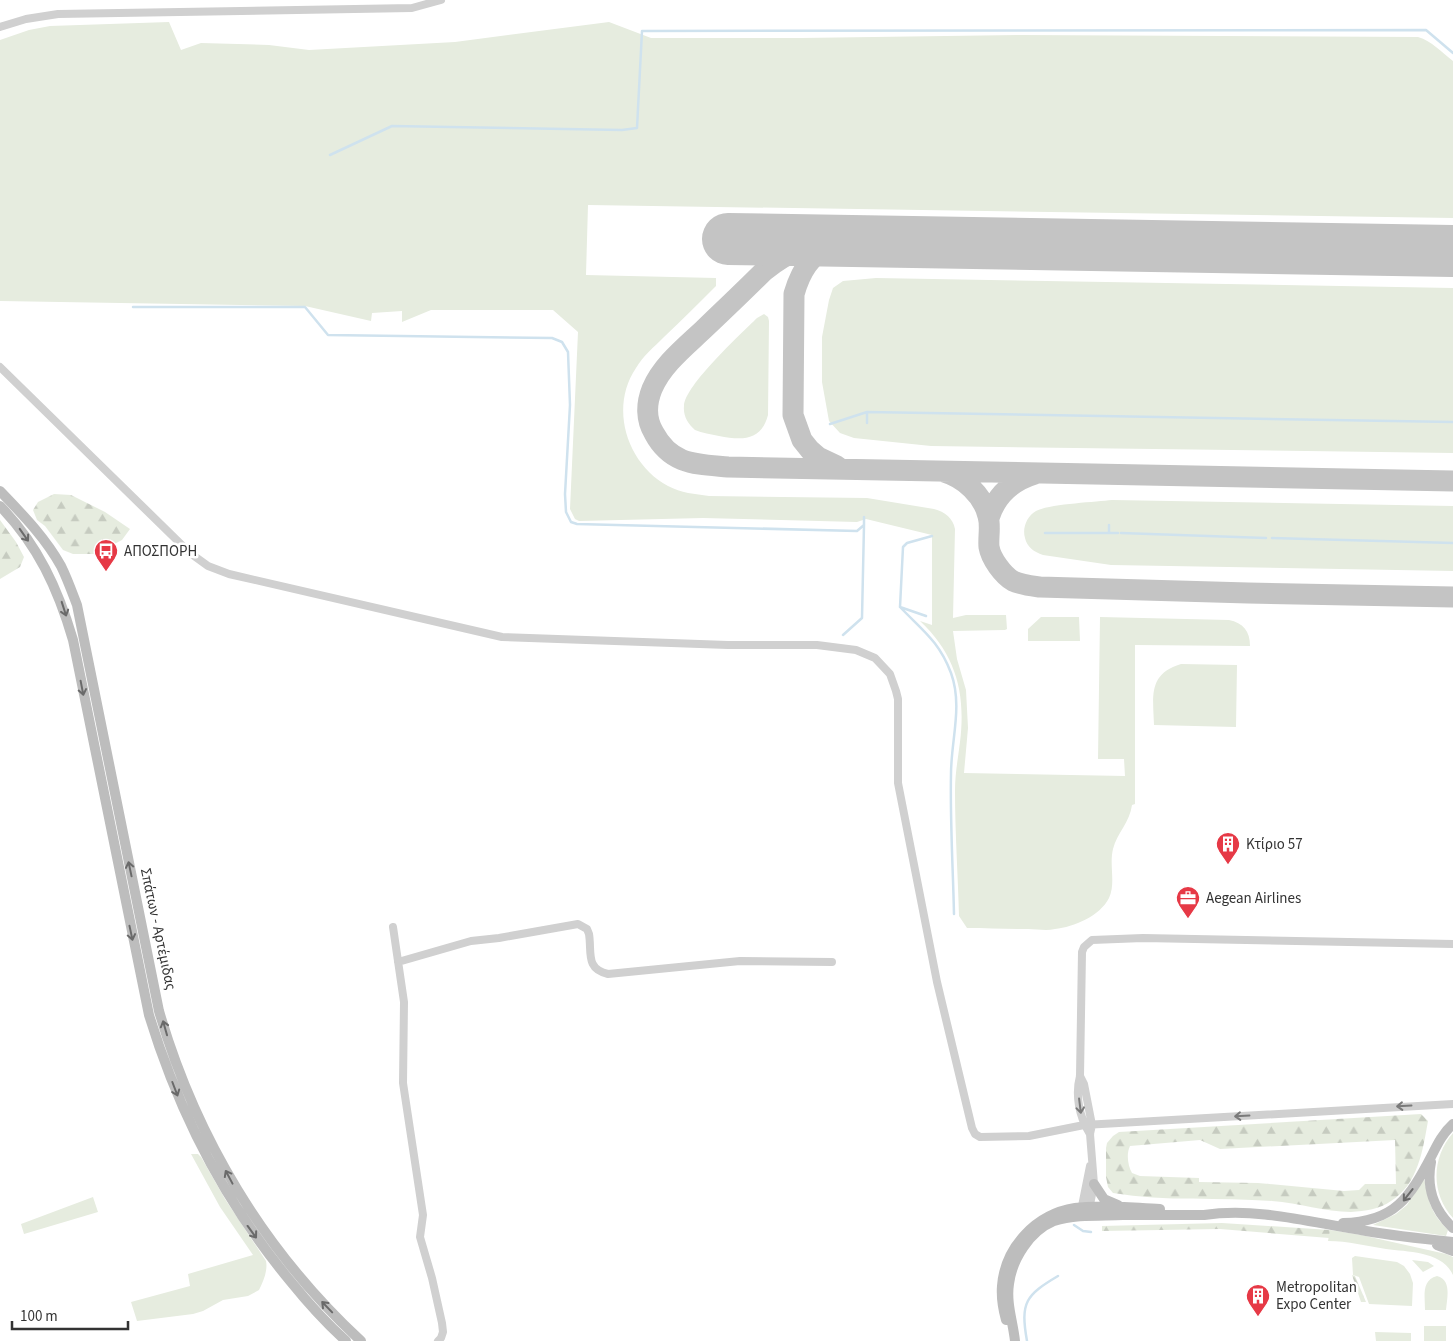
<svg xmlns="http://www.w3.org/2000/svg" width="1453" height="1341" font-family="'Source Sans 3',sans-serif">
<style>
.grass{fill:#e6ecdf}
.forest{fill:url(#forest-firs);fill-rule:evenodd}
.lines{fill:none;stroke-linecap:round;stroke-linejoin:round}
.stream{stroke:#cfe2ee;stroke-width:2.5}
.taxiway{stroke:#c4c4c4;stroke-width:21}
.runway{stroke:#c4c4c4;stroke-width:52}
.street{stroke:#d0d0d0;stroke-width:8}
.secondary{stroke:#bdbdbd;stroke-width:10}
.oneway{stroke:#6a6a6a}
.oneway2{stroke:#7a7a7a}
.labels{text-anchor:middle;dominant-baseline:central;stroke-width:5;stroke-linejoin:round;paint-order:stroke}
.poi-label{font-size:15px;fill:#333;stroke:#fff;text-anchor:start}
.street-label{font-size:15px;fill:#333;stroke:#fff}
</style>
<defs>
<pattern id="forest-firs" width="22" height="20" patternUnits="userSpaceOnUse" patternTransform="scale(1.25)"><rect width="22" height="20" fill="#e6ecdf"/><path d="M5 1l3.5 6h-7zM16 11l3.5 6h-7z" fill="#c6cbc0"/></pattern>
</defs>
<rect width="100%" height="100%" fill="#fff"/>
<!-- grass -->
<path class="grass" d="M169,22L181,50L201,43L269,45L309,50L455,42L609,22L651,38H801L1021,35L1418,37C1432,41 1441,52 1453,61V218L588,205L586,275L716,278V286C699,303 682,320 664,337C654,347 643,356 636,368C609,408 627,464 668,486C681,493 695,494 709,496L867,498L934,509C945,512 953,518 955,529L953,618L966,615H1006L1007,629L1005,630L953,631L957,659L966,690L968,728L964,773L1125,776L1124,759H1098L1100,617L1229,620C1243,623 1250,631 1250,646L1135,645V804L1132,805C1130,822 1117,833 1113,849C1109,866 1116,883 1109,898C1100,916 1074,927 1055,929C1046,931 1037,929 1028,929C1008,929 987,928 967,928L959,916C958,875 955,833 955,791C955,774 958,758 960,742C966,693 956,655 920,621L932,625V535L866,519L857,522L703,518L579,521L575,519L570,509L578,332L553,310H431L402,322V311L372,313L371,321L305,306L0,301V40L29,30L50,26Z
M876,278L1453,288V453L931,446L854,438L840,433L829,421L822,382V337L829,300L833,288L843,281Z
M764,314L768,317L769,321L768,415C761,442 741,440 719,436C711,434 702,433 695,430C688,424 683,416 684,406C685,385 741,334 757,318Z
M1112,500L1453,506V571L1111,565L1043,555C1034,552 1027,547 1025,538C1022,528 1027,516 1036,511C1049,504 1096,502 1112,500Z
M1041,617H1079L1080,641H1028V629Z
M1181,664L1237,665L1236,727L1154,725C1153,696 1148,674 1181,664Z
M1453,1133V1218C1431,1194 1431,1158 1453,1133Z
M191,1154H198L201,1157L225,1199L266,1261C268,1271 263,1282 259,1290L248,1296L223,1300L203,1311L193,1314L137,1321L131,1302L190,1286L188,1274L253,1255L220,1207Z
M1424,1179C1430,1203 1429,1211 1448,1230L1446,1236L1373,1225L1396,1214L1407,1205Z
M93,1197L98,1212L24,1234L21,1224Z
M1330,1230L1361,1235L1446,1254L1453,1257V1275C1442,1251 1408,1252 1386,1249C1367,1246 1348,1241 1328,1241Z
M1355,1256L1397,1262L1404,1266L1410,1274L1413,1283L1412,1306L1369,1304L1359,1277L1353,1275L1352,1258Z
M1412,1260L1428,1262L1434,1266L1423,1272Z
M1437,1276C1452,1280 1447,1298 1446,1310H1425C1425,1297 1421,1280 1437,1276Z
M1424,1326H1446V1341H1424Z
M1375,1332L1411,1333V1341H1376Z"/>
<!-- forest -->
<path class="forest" d="M54,494L71,495L105,512L130,529L122,540L95,554H73L63,550L45,526L37,520L33,510L38,502Z
M0,520L16,542L24,557L20,567L0,579Z
M1421,1114L1428,1121C1423,1149 1418,1185 1391,1201C1380,1209 1365,1211 1351,1212C1325,1212 1299,1203 1272,1201C1219,1197 1166,1202 1113,1193L1108,1187L1106,1177V1148L1107,1143L1113,1136L1119,1132ZM1200,1140L1220,1149L1395,1140L1396,1184H1365L1359,1190L1344,1191L1258,1183L1199,1182V1178L1140,1176L1132,1173C1128,1166 1126,1154 1130,1146Z
M1222,1223L1330,1230L1329,1238L1220,1229L1102,1231V1226Z
M1352,1275L1355,1276L1366,1302H1361Z"/>
<g class="lines">
<!-- stream -->
<path class="stream" d="M330,155L392,126L622,130L637,128L642,31L1426,30L1453,53
M133,307H305L328,335L552,338L562,342L568,352L570,405L565,494L566,512L571,522L577,524L857,531L864,525V517
M867,412V423
M830,424L867,412L1453,422
M1109,525V533H1118
M1045,533H1109
M1121,533L1266,538
M1272,538L1453,543
M900,607C922,630 939,641 951,673C963,706 951,740 951,774C950,821 953,868 954,914
M926,616L900,607L903,547L907,543L932,536
M843,635L862,618L864,525
M1074,1225L1083,1231L1091,1232
M1027,1341C1020,1302 1026,1295 1058,1276"/>
<!-- taxiway -->
<path class="taxiway" d="M846,241C812,243 791,249 764,271C744,291 724,310 704,329C685,347 662,365 652,389C646,404 646,420 654,433C671,465 696,464 728,467L1453,481
M832,245C810,254 800,273 794,294L793,415L802,440L810,450L818,457L837,466
M944,472C964,478 983,495 988,516C991,526 988,537 989,547C991,559 1003,575 1013,581C1021,585 1032,586 1040,587L1248,593L1453,597
M989,518C996,495 1012,481 1035,474"/>
<!-- runway -->
<path class="runway" d="M728,239L1453,251"/>
<!-- street -->
<path class="street" d="M0,27L26,19L58,14L412,8L441,0
M0,367L190,553L208,566L229,574L502,637L728,645H817L856,650L875,658L890,674L896,691L898,699V783L937,982L972,1128L975,1134L980,1137L1029,1136L1084,1125L1453,1104
M393,927L404,1002L403,1083L423,1215L420,1237L432,1278L442,1323L443,1332L441,1338L438,1341
M398,962L471,941L499,938L578,924L587,929L589,934C592,952 585,969 608,974L740,961L832,962
M1080,1076L1084,1084L1092,1125L1090,1134L1094,1184L1089,1210
M1090,1134C1079,1117 1075,1095 1080,1076L1082,952L1084,947L1092,940L1143,938L1453,944
M1081,1211L1090,1166"/>
<!-- secondary -->
<path class="secondary" d="M0,491C22,514 45,537 61,566C67,578 72,592 77,605L159,1011C196,1138 264,1251 361,1341
M0,506C38,545 58,589 73,640L149,1015C179,1113 225,1203 291,1282C308,1303 326,1323 346,1341
M1431,1162C1426,1187 1434,1210 1453,1228
M1094,1184L1104,1199L1118,1205
M1343,1223C1395,1222 1410,1197 1432,1155C1438,1143 1443,1133 1453,1124
M1437,1245L1453,1251
M1006,1320C1003,1309 1001,1298 1002,1286C1005,1247 1036,1214 1075,1208C1101,1204 1134,1208 1160,1209
M1015,1341C1013,1322 1006,1303 1009,1284C1012,1259 1030,1231 1054,1221C1076,1214 1101,1216 1123,1215C1150,1215 1177,1215 1204,1215C1259,1207 1312,1223 1366,1231C1395,1236 1424,1239 1453,1242"/>
</g>
<!-- one-way arrows -->
<defs><path id="oneway-shaft" d="M-6 0H5M1.5-3L5.5 0L1.5 3" fill="none" stroke-width="1.6" stroke-linecap="round" stroke-linejoin="round" transform="scale(1.25)"/></defs>
<g class="oneway">
<use href="#oneway-shaft" transform="translate(24 535) rotate(55)"/>
<use href="#oneway-shaft" transform="translate(64 609) rotate(72)"/>
<use href="#oneway-shaft" transform="translate(82 688) rotate(79)"/>
<use href="#oneway-shaft" transform="translate(130 869) rotate(-102)"/>
<use href="#oneway-shaft" transform="translate(131 933) rotate(78)"/>
<use href="#oneway-shaft" transform="translate(165 1028) rotate(-106)"/>
<use href="#oneway-shaft" transform="translate(175 1089) rotate(69)"/>
<use href="#oneway-shaft" transform="translate(229 1177) rotate(-118)"/>
<use href="#oneway-shaft" transform="translate(1408 1195) rotate(128)"/>
<use href="#oneway-shaft" transform="translate(252 1232) rotate(54)"/>
<use href="#oneway-shaft" transform="translate(327 1307) rotate(-134)"/>
</g>
<g class="oneway2">
<use href="#oneway-shaft" transform="translate(1080 1106) rotate(83)"/>
<use href="#oneway-shaft" transform="translate(1404 1106) rotate(177)"/>
<use href="#oneway-shaft" transform="translate(1242 1116) rotate(177)"/>
</g>
<!-- icons -->
<defs>
<g id="bus-pin" transform="scale(1.25)"><path d="M0 17L-7.5 6A9.5 9.5 0 1 1 7.5 6Z" fill="#e63946" stroke="#fff"/><path d="M-5-6H5V4H4V6H2V4H-2V6H-4V4H-5ZM-3.5-4V0h7V-4ZM-3.5 1.2v1.5H-2V1.2ZM2 1.2v1.5H3.5V1.2Z" fill="#fff"/></g>
<g id="building-pin" transform="scale(1.25)"><path d="M0 17L-7.5 6A9.5 9.5 0 1 1 7.5 6Z" fill="#e63946" stroke="#fff"/><path d="M-4-6H4V6H1V3H-1V6H-4ZM-2.5-4.3h1.7v1.8h-1.7ZM.8-4.3h1.7v1.8H.8ZM-2.5-1h1.7V.8h-1.7ZM.8-1h1.7V.8H.8Z" fill="#fff"/></g>
<g id="office-pin" transform="scale(1.25)"><path d="M0 17L-7.5 6A9.5 9.5 0 1 1 7.5 6Z" fill="#e63946" stroke="#fff"/><path d="M-6-3h4V-5.5h4V-3h4V5H-6ZM-1-4.5V-3h2v-1.5ZM-6 0V1H6V0Z" fill="#fff"/></g>
</defs>
<g fill-rule="evenodd">
<use href="#bus-pin" x="106" y="551"/>
<use href="#building-pin" x="1228" y="844"/>
<use href="#office-pin" x="1188" y="898"/>
<use href="#building-pin" x="1258" y="1296"/>
</g>
<g class="labels">
<!-- poi labels -->
<g class="poi-label">
<text x="124" y="551">ΑΠΟΣΠΟΡΗ</text>
<text x="1246" y="844">Κτίριο 57</text>
<text x="1206" y="898">Aegean Airlines</text>
<text x="1276" y="1287">Metropolitan<tspan x="1276" dy="17">Expo Center</tspan></text>
</g>
<!-- street labels -->
<g class="street-label">
<text transform="translate(158 929) rotate(78)">Σπάτων - Αρτέμιδας</text>
</g>
</g>
<!-- scale -->
<path d="M12 1321v8h116v-8" fill="none" stroke="#333333" stroke-width="2.5"/>
<text x="20" y="1321" font-size="15" fill="#333333" stroke="#ffffff" stroke-width="4" paint-order="stroke">100 m</text>
</svg>
